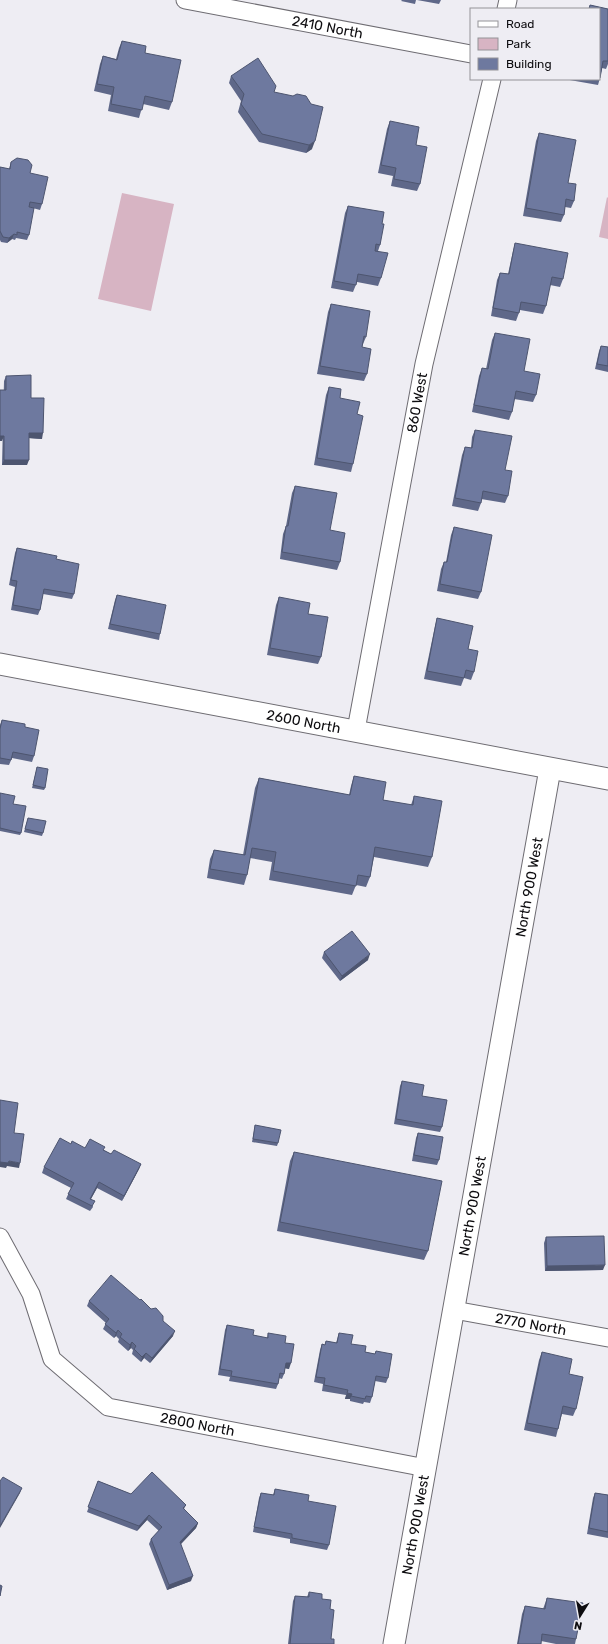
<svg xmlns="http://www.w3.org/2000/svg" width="608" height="1644" font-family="Rubik,sans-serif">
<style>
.green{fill:#d7b4c3}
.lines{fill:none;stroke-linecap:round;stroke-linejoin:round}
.minor-casing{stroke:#6e6c72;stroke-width:19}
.tertiary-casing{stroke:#6e6c72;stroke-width:23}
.minor{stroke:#fff;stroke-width:17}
.tertiary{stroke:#fff;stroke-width:21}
.wall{fill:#5f6889}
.shaded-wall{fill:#4d556f}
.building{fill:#6e799f;stroke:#4d556f}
.labels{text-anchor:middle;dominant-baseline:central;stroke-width:3;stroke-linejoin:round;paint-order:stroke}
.street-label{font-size:14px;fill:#0d0c0f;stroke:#eeedf3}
</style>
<rect width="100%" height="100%" fill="#eeedf3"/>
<!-- green -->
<path class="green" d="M122,193L174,204L151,311L98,299Z
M607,197L608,198V239L599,237Z"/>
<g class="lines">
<!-- minor casing -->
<g class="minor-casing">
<g id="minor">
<path id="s1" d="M185,0L471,54"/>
<path d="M506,9L508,0"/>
<path id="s2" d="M356,730L424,364L492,79"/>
<path id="s3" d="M0,1237L31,1294L52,1359L108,1407L426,1468"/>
<path id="s4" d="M454,1310L608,1338"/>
</g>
</g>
<!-- tertiary casing -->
<g class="tertiary-casing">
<g id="tertiary">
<path id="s5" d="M0,664L608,779"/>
<path id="s6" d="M394,1644L550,769"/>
</g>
</g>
<!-- minor -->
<use href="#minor" class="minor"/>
<!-- tertiary -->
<use href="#tertiary" class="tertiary"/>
</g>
<!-- wall -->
<path class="wall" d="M402,0H416L415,4L401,1Z
M417,0H441L439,4Z
M590,5L608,9V64L606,69L602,68L600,78L598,85L564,79H599V9H589Z
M122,41L145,53L172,102L169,110L143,104L139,118L108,111L111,95L94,91L100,64L103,56L116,59L119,48Z
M231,76L274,92L312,149L306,153L259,142L238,112L241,101L229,83Z
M390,121L420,184L417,191L391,186L393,176L378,173L387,129Z
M539,133L568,183L574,201L571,208L565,207L564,215L561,222L523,216L536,141Z
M11,162L30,173L42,204L40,210L29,207V235L27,240L16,238L15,240L12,239L7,243L1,242L0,240V167L9,169Z
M348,206L382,224L380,245L378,251L381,278L378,286L357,282L353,292L331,288L345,213Z
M515,243L563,279L560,287L550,285L546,306L543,314L520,310L516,321L491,316L497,280L500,273L508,274L513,251Z
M331,304L366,337L363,344L362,347L367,374L364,381L317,374L328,312Z
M495,333L524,371L536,395L533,402L514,399L512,412L509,420L472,412L479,376L482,368L486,369L492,340Z
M601,346L608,347V372L595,369L599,351Z
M6,376L31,398L42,439L29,438L27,465H2L4,381Z
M329,387L340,398L357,414L353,464L351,472L314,465L326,395Z
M475,430L505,470L508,496L505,503L481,499V503L478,511L452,506L462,455L465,447L471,448L472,437Z
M295,486L330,530L340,562L337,570L280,559L283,534L286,526L292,493Z
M454,527L481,592L478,599L437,591L441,569L444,562H446L451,535Z
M17,548L56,559L74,594L72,599L43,594L40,610L38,615L11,610L15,587L9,585L15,553Z
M117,595L160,634L159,640L108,629L115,600Z
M279,597L308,614L321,657L318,664L267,655L276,605Z
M437,618L468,649L474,672L471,680L464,678L461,686L424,679L435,626Z
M2,720L25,727L34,756L32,762L12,758L9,765L0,764V725Z
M37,767L45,788L44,790L32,788Z
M354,776L383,800L411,805L414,796L432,857L428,867L374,857L370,877L366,887L356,885L352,895L269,880L272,862L250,858L247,875L244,885L207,878L210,859L214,850L243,855L255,788L259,778L349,795L351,786Z
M0,793L13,804L21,833L20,835L0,831Z
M28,818L43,833L42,836L24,832Z
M324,952L368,960L340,981L322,958Z
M402,1081L422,1096L442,1127L440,1132L394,1124L400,1086Z
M255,1125L278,1143L277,1146L252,1142Z
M418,1133L439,1160L437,1165L412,1161L416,1138Z
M85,1148L104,1150L111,1154L141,1164L139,1169L122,1201L97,1188L91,1199L93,1207L90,1211L66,1199L71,1188L42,1173L44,1167Z
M294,1152L428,1251L424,1260L277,1231L290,1161Z
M546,1237L603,1270L545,1271L544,1243Z
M89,1301L163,1321L173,1336L150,1363L144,1358L141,1362L132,1354L133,1350L131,1348L128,1351L118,1342L119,1339L116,1336L114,1338L103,1329L106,1323L87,1306Z
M227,1325L253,1335L267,1338L268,1333L285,1343L289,1369L285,1368L284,1374L282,1379L279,1378L278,1384L276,1389L229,1381L230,1377L218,1375L225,1330Z
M339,1333L351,1344L365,1352L375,1354L376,1351L388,1378L386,1383L375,1381L372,1397L370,1403L364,1402L363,1404L350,1401V1399H345L346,1395L322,1391L323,1384L314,1382L320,1350L322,1344L325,1345L326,1341L336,1343Z
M542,1352L576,1409L573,1416L562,1414L558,1429L556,1437L524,1430L539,1360Z
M98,1481L131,1494L186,1505L184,1509L198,1523L196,1528L181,1544L191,1581L167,1590L149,1544L151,1539L159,1531L147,1520L137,1531L87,1512Z
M275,1489L308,1501L329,1545L327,1550L290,1543V1539L253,1532L259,1498L261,1493L273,1495Z
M595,1493L608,1495V1538L587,1534L593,1498Z
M309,1592L322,1599L330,1609L331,1639L334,1644H288L293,1601L295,1596L307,1597Z
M547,1598L576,1639L575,1644H556L541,1641V1644H517L522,1614L525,1606L543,1609Z"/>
<!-- shaded-wall -->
<path class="shaded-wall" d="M315,141L312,149L306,153L309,145Z
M14,234L12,239L7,243L9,238Z
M29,433H43L42,439L28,438Z
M0,436H4L2,441H0Z
M4,460H29L27,465H2Z
M370,954L368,960L340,981L342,976Z
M9,1161L20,1163L19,1168L7,1166L6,1168L0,1167V1162Z
M141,1164L139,1169L122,1201L124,1196Z
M99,1182L97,1188L88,1204L90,1199Z
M605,1265L603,1270L545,1271L547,1266Z
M118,1330L116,1336L114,1338L116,1333Z
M175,1331L173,1336L150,1363L152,1358Z
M132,1342L131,1348L128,1351L130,1345Z
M146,1353L144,1358L141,1362L142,1357Z
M286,1363H291L289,1369L284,1368Z
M347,1393L352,1394L350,1399H345Z
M22,1488L20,1493L0,1528V1526Z
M149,1515L147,1520L137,1531L139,1526Z
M198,1523L196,1528L178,1547L180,1542Z
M193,1576L191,1581L167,1590L169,1585Z"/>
<!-- building -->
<path class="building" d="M590,5L608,9V61H603L600,78L599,77V9H589Z
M122,41L146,46L145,53L181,60L172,102L145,96L142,110L111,104L114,87L97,84L103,56L117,60Z
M258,58L276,86L274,92L293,96L297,94L306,96L311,104L323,107L315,141L309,145L262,134L241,104L244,94L231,76Z
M390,121L419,127L416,145L427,147L420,184L394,179L396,168L381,165Z
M539,133L576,140L568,183L576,184L574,201L566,199L564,215L526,208Z
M17,158L28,160L32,165L30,173L48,177L42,204L30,202L29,207L34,208L29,235L17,232V235L14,234L9,238L3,237L0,231V167L10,169L11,162Z
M348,206L384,212L382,224H384L380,245L376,244L375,251L388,253L381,278L358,274L356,285L334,281Z
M515,243L568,253L563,279L552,277L546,306L521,302L519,313L493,308L500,273L509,274Z
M331,304L370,311L366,337L364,336L362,347L371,349L367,374L320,366Z
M495,333L530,339L524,371L540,374L536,395L516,391L512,412L474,405L482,368L488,369Z
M601,346L608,347V366L597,364Z
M31,375V398H44L43,433H29V460H4V436H0V390H6V376Z
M329,387L341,389L340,398L360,402L357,414L363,416L353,464L317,458Z
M475,430L512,436L505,470L512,471L508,496L483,491L481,503L455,498L465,447L472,448Z
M295,486L337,493L330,530L345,533L340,562L282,552L286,526H288Z
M454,527L492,535L481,592L440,584L444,562H447Z
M17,548L57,556L56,559L79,564L74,594L44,589L40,610L13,605L17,581L11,580Z
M117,595L166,605L160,634L110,624Z
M279,597L310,603L308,614L328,617L321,657L270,648Z
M437,618L473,626L468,649L478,651L474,672L466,670L464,678L427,671Z
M2,720L25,724V727L39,730L34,756L13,752L11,760L0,758V729Z
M37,767L48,769L45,788L33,785Z
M354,776L386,782L383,800L413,805L414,796L442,801L432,857L375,847L370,877L358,875L356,886L273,871L276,852L252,848L247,875L210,869L214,850L245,855L259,778L350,795Z
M0,793L15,796L13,804L26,806L21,833L0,828Z
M28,818L46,821L43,833L25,829Z
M352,931L370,954L342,976L324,952Z
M402,1081L424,1085L422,1096L447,1100L442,1127L396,1119Z
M0,1100L18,1103L14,1133L24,1134L20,1163L9,1161L8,1163L0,1162Z
M255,1125L281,1130L278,1143L253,1139Z
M418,1133L443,1137L439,1160L414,1155Z
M60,1138L71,1144L72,1141L85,1148L90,1139L105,1147L103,1150L111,1154L114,1150L141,1164L124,1196L99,1182L90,1199L95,1201L92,1206L68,1194L74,1183L44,1167Z
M294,1152L442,1181L428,1251L280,1222Z
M604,1236L605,1265L547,1266L546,1237Z
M111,1275L140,1300L141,1299L151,1309L156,1308L163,1316V1321L175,1331L152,1358L146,1353L142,1357L134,1349L136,1346L132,1342L130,1345L120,1337L122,1334L118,1330L116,1333L105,1324L109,1319L89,1301Z
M227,1325L254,1330L253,1335L268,1338V1333L286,1336L285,1343L294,1344L291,1363H286L284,1374L280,1373L278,1384L231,1376L232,1371L220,1369Z
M339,1333L353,1335L351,1344L366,1346L365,1352L375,1354L376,1351L392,1354L388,1378L376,1376L372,1397L366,1396L365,1399L351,1396L352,1394L347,1393L348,1390L324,1385L325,1378L316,1377L322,1344L325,1345L326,1341L337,1343Z
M542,1352L572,1359L569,1374L583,1377L576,1409L563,1406L558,1429L527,1423Z
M152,1472L186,1505L183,1508L198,1523L180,1542L193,1576L169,1585L151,1539L162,1527L149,1515L139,1526L88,1507L98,1481L131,1494Z
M3,1477L22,1488L0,1526V1481Z
M275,1489L309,1495L308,1501L336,1506L329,1545L292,1538V1534L254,1527L261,1493L274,1495Z
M595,1493L608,1495V1532L589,1528Z
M0,1585L2,1586L0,1596Z
M309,1592L322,1594V1599L331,1600L330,1609L334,1610L331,1639H334V1644H290L295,1596L309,1597Z
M547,1598L583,1603L576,1639L542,1634L541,1644H518L525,1606L545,1609Z"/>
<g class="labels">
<!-- street labels -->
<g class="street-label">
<text stroke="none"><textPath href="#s1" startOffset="145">2410 North</textPath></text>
<text stroke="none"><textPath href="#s2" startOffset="333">860 West</textPath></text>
<text stroke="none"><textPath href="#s5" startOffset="309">2600 North</textPath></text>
<text stroke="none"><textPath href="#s6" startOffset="769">North 900 West</textPath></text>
<text stroke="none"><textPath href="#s6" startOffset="445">North 900 West</textPath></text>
<text stroke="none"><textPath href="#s4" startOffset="78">2770 North</textPath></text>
<text stroke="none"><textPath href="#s3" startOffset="298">2800 North</textPath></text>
<text stroke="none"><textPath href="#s6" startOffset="121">North 900 West</textPath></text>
</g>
</g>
<!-- legend -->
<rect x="470" y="8" width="130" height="72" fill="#eeedf3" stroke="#949398"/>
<rect x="478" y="21" width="20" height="6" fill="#ffffff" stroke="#949398"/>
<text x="506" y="28" font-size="12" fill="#0d0c0f">Road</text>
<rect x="478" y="38" width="20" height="12" fill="#d7b4c3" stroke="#949398"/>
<text x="506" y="48" font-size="12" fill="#0d0c0f">Park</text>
<rect x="478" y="58" width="20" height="12" fill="#6e799f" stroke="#949398"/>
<text x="506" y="68" font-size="12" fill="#0d0c0f">Building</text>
<!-- north arrow -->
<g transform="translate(580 1616) rotate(191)" stroke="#eeedf3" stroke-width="3" paint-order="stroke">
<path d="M0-3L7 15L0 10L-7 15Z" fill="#0d0c0f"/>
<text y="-6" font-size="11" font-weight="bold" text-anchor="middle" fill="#0d0c0f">N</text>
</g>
</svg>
